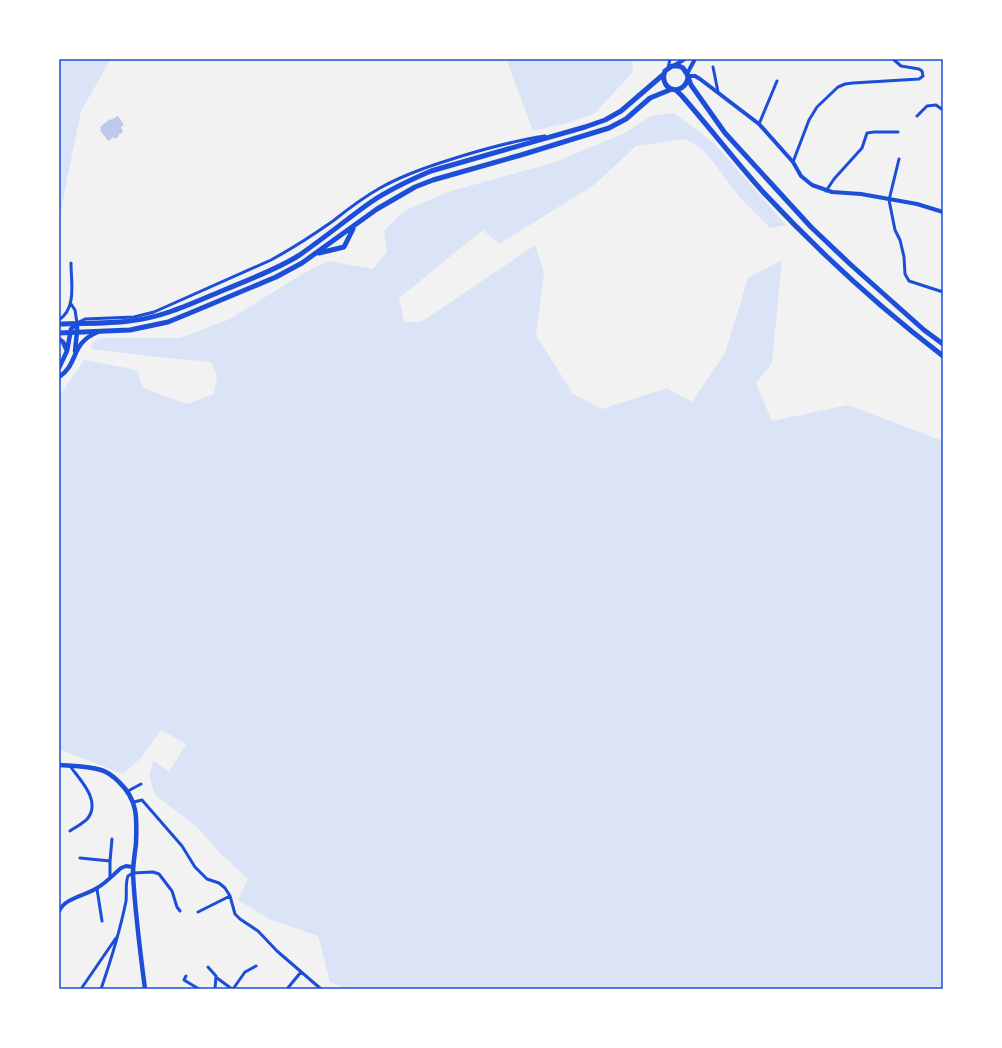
<svg xmlns="http://www.w3.org/2000/svg" width="1002" height="1048" font-family="'IBM Plex Serif',serif">
<style>
.green{fill:#dbe4f7}
.building{fill:#bdc9ec}
.lines{fill:none;stroke-linecap:round;stroke-linejoin:round}
.minor{stroke:#1d4ed8;stroke-width:3}
.tertiary{stroke:#1d4ed8;stroke-width:4}
.secondary{stroke:#1d4ed8;stroke-width:4.5}
.trunk{stroke:#1d4ed8;stroke-width:5}
.neatline{fill:none;stroke:#1d4ed8;stroke-width:1.5}
</style>
<rect width="100%" height="100%" fill="#f2f2f2"/>
<!-- green -->
<path class="green" d="M59,59H111L81,111L59,219Z
M506,59H632L633,72L595,113L568,123L533,131Z
M674,113L714,143L786,225L770,228L741,199L704,150L685,139L636,146L594,185L499,244L483,230L399,298L404,322H421L535,245L544,273L536,335L573,394L602,409L667,388L692,402L725,353L748,278L782,260L772,363L756,383L772,421L848,405L943,441V989H346L330,982L318,936L271,920L238,900L248,879L218,851L195,825L155,795L149,776L153,760L169,772L186,744L161,730L142,757L123,774L59,749V393L62,392L84,360L137,370L143,388L187,404L214,394L217,376L211,362L157,357L91,349L92,343L99,338H180L230,319L302,274L328,261L373,269L387,252L384,231L404,211L448,192L555,162L623,134L651,116Z"/>
<!-- building -->
<path class="building" d="M118,116L124,125L121,127L123,132L118,135L119,136L115,139L114,137L108,141L100,130L101,129L100,127L110,119L111,120Z"/>
<g class="lines">
<!-- minor -->
<path class="minor" d="M713,67L718,92
M668,68L670,59
M917,116L927,106L936,105L943,110
M759,124L777,81
M899,159L889,200L895,230L900,240L904,257L905,274L909,281L943,292
M793,162L809,120L817,107L838,87L845,84L853,83L919,79L923,76L922,71L919,69L901,66L893,59
M826,191L834,179L862,148L867,133L874,132H898
M71,304L75,310L77,323L85,319L134,317L154,312L271,260C293,248 313,235 333,221C348,209 364,197 380,188C407,173 436,164 465,155C492,147 518,140 545,136
M59,320C77,308 71,282 71,263
M128,791L141,784
M134,802L142,800L182,846L195,867L207,879L219,883L225,888L230,896L235,914L240,919L258,931L277,951L321,989
M70,831C76,827 84,823 88,818C101,800 80,780 70,766
M80,858L110,861
M110,878V861L112,839
M97,889L102,921
M198,912L230,896
M208,967L216,976L215,989
M186,976L184,980L199,989
M217,978L232,989
M81,989L116,938
M101,989C111,960 120,931 126,901C127,892 125,884 128,876L133,873L153,872L159,874L172,891L177,907L180,911
M233,989L245,972L256,966
M287,989L301,972"/>
<!-- tertiary -->
<path class="tertiary" d="M675,65L685,59
M687,74L695,59
M687,76H695L700,79L759,124L793,162L801,176L812,185L832,192L861,194L917,204L943,212
M59,911C66,897 85,896 97,888C106,883 113,875 121,868L126,866L133,867"/>
<!-- secondary -->
<path class="secondary" d="M59,339L63,342L67,351
M75,351L77,332V323
M59,368L67,351L71,329L77,323
M59,377C79,364 70,343 98,332
M59,765C73,766 88,766 101,770C108,772 114,777 119,782C138,800 137,818 136,843C135,853 133,863 133,874C135,912 140,951 145,989"/>
<!-- trunk -->
<path class="trunk" d="M664,74C661,92 684,96 688,78
M676,90L682,96C710,128 736,162 764,193C819,252 879,307 943,356
M319,253L344,247L353,229
M59,324C82,323 106,324 129,321C162,318 193,303 224,290C248,280 275,270 298,256C323,239 347,219 371,202C390,189 410,180 431,171L585,127L605,120L621,111L664,74L665,71L672,66H679L683,68L687,74L691,85L725,133L811,227L850,264L924,330L943,344
M59,333L130,330L168,322L190,313L276,277L302,263L377,209L415,187L433,180L521,155L609,128L626,119L650,98L672,89"/>
</g>
<!-- border -->
<rect width="1002" height="1048" fill="none" stroke="#ffffff" stroke-width="120"/>
<rect x="60" y="60" width="882" height="928" class="neatline"/>
</svg>
